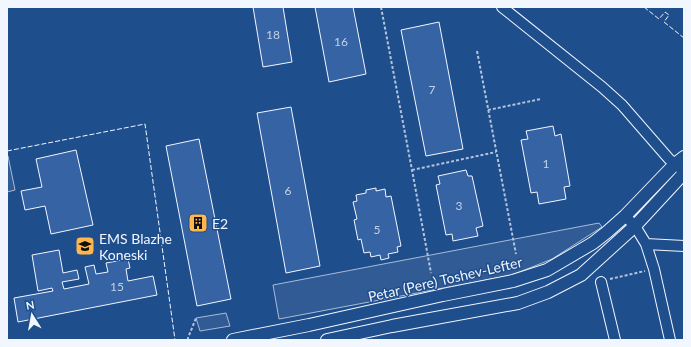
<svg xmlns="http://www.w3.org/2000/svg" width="691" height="347" font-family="Lato,sans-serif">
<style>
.built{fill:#305b95;stroke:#a8bbd7}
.building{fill:#3563a3;stroke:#f2f6ff}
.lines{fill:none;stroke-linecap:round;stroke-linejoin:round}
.minor-casing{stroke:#f2f6ff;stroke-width:12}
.tertiary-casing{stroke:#f2f6ff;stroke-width:14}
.path{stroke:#b3c4dc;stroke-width:2;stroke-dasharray:3 2;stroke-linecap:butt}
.minor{stroke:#1f4e8c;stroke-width:10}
.tertiary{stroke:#1f4e8c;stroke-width:12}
.fence{stroke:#f2f6ff;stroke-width:1;stroke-dasharray:5 2;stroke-linecap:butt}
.labels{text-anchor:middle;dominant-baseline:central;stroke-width:3;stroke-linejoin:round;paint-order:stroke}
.number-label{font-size:12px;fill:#c3d1e8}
.poi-label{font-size:14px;fill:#f2f6ff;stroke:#1f4e8c;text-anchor:start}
.street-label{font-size:14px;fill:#f2f6ff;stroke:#1f4e8c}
</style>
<rect width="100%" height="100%" fill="#1f4e8c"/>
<!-- built -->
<path class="built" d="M7,156H8L15,190L7,192Z
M599,223L602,227L552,259L512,275L385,299L279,319L273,285Z
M226,313L230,326L200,331L196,318Z"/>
<!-- building -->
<path class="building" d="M253,7H283L292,62L263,67Z
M315,7H353L366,74L329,82Z
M439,22L463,149L426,156L401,30Z
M291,107L320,266L286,273L257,113Z
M553,126L555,136L561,134L570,186L564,187L566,199L539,204L537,192L531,193L521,140L528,139L526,131Z
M199,139L231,299L197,306L166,146Z
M76,150L93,225L51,234L45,206L25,210L21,191L42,187L36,159Z
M466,170L468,176H472L483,226L476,228L478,236L453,241L452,234L446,235L436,185L440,184L438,176Z
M376,188V191L385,189L386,197L391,196L401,246L397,247L398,252L388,254L389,258L381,260L380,255L371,257L370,252L364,253L361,239L358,240L354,220L357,219L353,202L357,201L356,195L366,193V190Z
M59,250L63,273L77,270L79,279L62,282L64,289L89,284L85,267L94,265L96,274L108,272L106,263L128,259L130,268L126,269L128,281L153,276L157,295L18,322L14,298L53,291L52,288L38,291L32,255Z"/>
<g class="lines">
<!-- minor casing -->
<g class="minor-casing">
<path id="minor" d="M502,7L602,87L622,105L669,159L681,169
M625,216L635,226L646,244L654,269L670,340
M646,244L684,246
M601,282L615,340"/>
</g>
<!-- tertiary casing -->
<g class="tertiary-casing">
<path id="tertiary" d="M233,340L309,325L443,295L513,281L547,270L593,243L607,232L625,216L675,164L684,157
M327,340L392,326L518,303L548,292L581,275L635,226L684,173"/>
</g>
<!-- path -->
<path class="path" d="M381,7L412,170L431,273
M477,51L516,254
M488,110L541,99
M412,170L496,152
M610,279L645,271
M188,340V338L196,318"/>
<!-- minor -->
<use href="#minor" class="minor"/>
<!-- tertiary -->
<use href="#tertiary" class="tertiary"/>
<!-- fence -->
<path class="fence" d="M644,7L659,19L665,12L669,15L664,22L684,38
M7,151L145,124L175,340"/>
</g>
<!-- icons -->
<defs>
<g id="building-square" transform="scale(1)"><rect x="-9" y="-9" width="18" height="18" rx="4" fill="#ffb74d" stroke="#1f4e8c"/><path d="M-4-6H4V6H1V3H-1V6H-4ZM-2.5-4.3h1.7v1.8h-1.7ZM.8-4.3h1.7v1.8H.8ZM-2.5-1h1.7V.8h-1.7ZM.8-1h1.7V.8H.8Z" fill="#111"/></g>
<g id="school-square" transform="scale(1)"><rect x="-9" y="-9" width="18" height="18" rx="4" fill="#ffb74d" stroke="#1f4e8c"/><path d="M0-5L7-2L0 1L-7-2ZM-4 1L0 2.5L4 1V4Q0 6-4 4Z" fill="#111"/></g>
</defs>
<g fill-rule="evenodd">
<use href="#building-square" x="198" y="223"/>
<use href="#school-square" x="85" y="246"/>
</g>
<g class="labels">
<!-- number labels -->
<g class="number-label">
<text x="273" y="34">18</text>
<text x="341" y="41">16</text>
<text x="432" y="89">7</text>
<text x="546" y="163">1</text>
<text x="288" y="190">6</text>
<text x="459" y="205">3</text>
<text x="377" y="229">5</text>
<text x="117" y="286">15</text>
</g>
<!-- poi labels -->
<g class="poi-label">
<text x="212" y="223">E2</text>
<text x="99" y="238">EMS Blazhe<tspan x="99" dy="16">Koneski</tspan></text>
</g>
<!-- street labels -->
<g class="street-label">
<text transform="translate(445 279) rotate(-13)">Petar (Pere) Toshev-Lefter</text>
</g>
</g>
<!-- border -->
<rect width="691" height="347" fill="none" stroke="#f2f6ff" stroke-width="16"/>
<!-- north arrow -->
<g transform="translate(32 315) rotate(349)" stroke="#1f4e8c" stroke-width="3" paint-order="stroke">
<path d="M0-3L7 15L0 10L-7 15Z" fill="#f2f6ff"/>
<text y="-6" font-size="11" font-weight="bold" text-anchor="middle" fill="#f2f6ff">N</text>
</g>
</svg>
